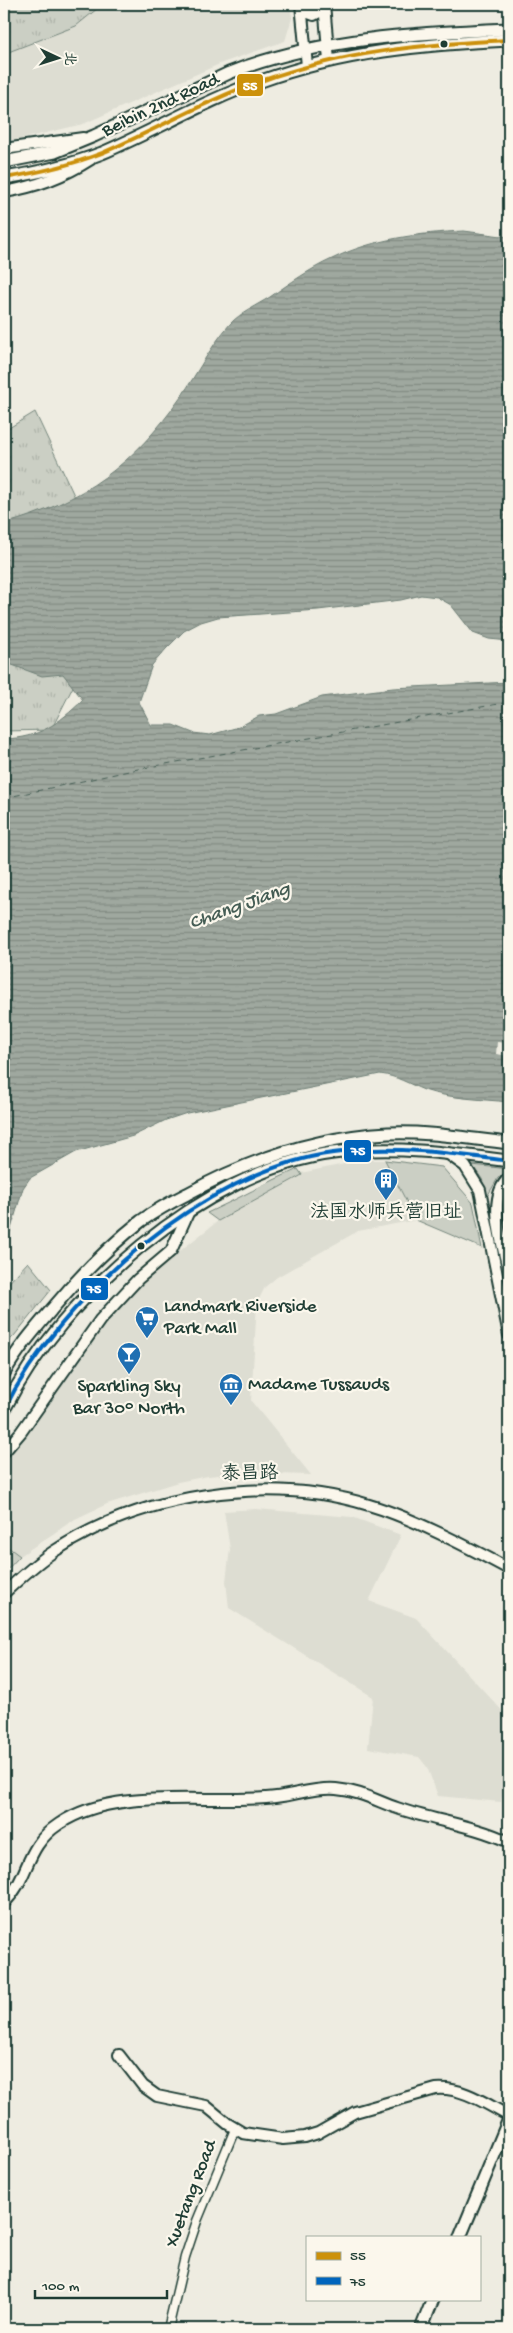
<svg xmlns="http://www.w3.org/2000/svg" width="513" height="2333" font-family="'Gochi Hand','LXGW WenKai TC',sans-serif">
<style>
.built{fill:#ddddd2}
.grass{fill:#cbcfc4;stroke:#75867c}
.park{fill:url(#park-tufts);stroke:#75867c}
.water{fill:url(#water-rules);stroke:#6c7d74}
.pier{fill:#eeece1}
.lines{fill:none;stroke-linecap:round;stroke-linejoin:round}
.ferry{stroke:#455d54;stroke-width:1;stroke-dasharray:6 5;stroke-linecap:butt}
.street-casing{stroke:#1f3d34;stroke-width:11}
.secondary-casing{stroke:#1f3d34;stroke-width:14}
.primary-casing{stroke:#1f3d34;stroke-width:15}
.street{stroke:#fbf7ec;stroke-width:8}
.secondary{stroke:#fbf7ec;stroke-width:10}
.primary{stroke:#fbf7ec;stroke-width:11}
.bus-1-casing{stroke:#fbf7ec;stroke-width:8}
.bus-2-casing{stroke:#fbf7ec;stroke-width:8}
.bus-1{stroke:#cc910a;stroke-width:4}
.bus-2{stroke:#0065bd;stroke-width:4}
.bus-dot{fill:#1f3d34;stroke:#fbf7ec;stroke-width:2}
.labels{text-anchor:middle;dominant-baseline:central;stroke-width:4.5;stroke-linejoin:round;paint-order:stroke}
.street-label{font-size:19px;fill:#1f3d34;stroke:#fbf7ec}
.poi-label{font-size:19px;fill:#1f3d34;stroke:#fbf7ec}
.water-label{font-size:20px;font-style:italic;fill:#455d54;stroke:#fbf7ec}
.line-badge{stroke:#fbf7ec;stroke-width:2}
.badge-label{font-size:14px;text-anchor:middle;font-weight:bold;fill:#fff}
</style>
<defs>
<pattern id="park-tufts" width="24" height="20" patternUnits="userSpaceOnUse" patternTransform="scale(1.25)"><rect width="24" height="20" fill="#cbcfc4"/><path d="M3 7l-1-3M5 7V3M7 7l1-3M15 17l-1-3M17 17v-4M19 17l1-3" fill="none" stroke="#aeb3a9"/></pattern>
<pattern id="water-rules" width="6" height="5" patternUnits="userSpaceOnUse" patternTransform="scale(1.25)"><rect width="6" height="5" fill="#9fa89f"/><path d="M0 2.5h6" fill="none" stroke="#818a82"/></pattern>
</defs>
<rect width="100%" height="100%" fill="#eeece1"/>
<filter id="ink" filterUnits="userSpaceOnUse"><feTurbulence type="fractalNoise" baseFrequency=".02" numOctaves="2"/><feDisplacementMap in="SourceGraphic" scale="10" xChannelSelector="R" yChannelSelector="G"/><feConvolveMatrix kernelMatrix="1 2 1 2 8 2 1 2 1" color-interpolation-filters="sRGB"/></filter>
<g filter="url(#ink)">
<!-- built -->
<path class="built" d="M103,4H290L292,18L285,41L222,63L83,124L4,143V56L11,51L76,26Z
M364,1160H385L416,1220L358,1231L277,1277L265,1287L257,1303L251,1401L311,1475L242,1473L208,1476L178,1482L107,1504L75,1519L20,1556L4,1544V1458L24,1437L105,1323L143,1280L218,1221L301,1176V1173Z
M256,1509L352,1517L401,1535L369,1601L416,1618L509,1718V1762L501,1802L438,1796L427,1767L419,1757L368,1748L373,1697L229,1608L226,1581L230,1549L224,1511Z"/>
<!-- grass -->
<path class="grass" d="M385,1160L442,1167L473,1203L482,1248L416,1220Z
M472,1165L509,1169V1170L498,1178L488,1195H486L482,1179Z
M298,1169L302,1175L218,1221L207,1213C238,1199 267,1182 298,1169Z"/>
<!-- park -->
<path class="park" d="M4,4H103L76,26L11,51L4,57Z
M35,412L80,508L4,543V431Z
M4,644L80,673L51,730L4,731Z
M28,1262L51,1290L14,1336L4,1346V1288Z
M4,1544L20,1556L4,1573Z"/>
<!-- water -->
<path class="water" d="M464,231L509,237V641L489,639L473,633L451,605L437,597L421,595L401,600L318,610L218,617L201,622L184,631L166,649L152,665L139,702L151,725H173L193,733L210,735L239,727L259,716L276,714L322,697L393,688L509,682V1102C481,1099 451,1099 424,1090C409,1084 397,1076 380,1074L187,1113L166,1120L133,1136L76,1152L30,1178L23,1188L4,1253V739C39,738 58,724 83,700L63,674L42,676L4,662V524C83,502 134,464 181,397C198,372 210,347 230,324C240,313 257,305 270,297C290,283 310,269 332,259C372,239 420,233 464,231Z"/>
<!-- pier -->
<path class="pier" d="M497,1042L509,1043V1056L496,1054Z"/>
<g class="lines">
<!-- ferry -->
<path class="ferry" d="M4,798L138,769L509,702"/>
<!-- street casing -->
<g class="street-casing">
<path id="street" d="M168,2329L185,2257L197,2221L235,2129"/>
</g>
<!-- secondary casing -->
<g class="secondary-casing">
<path id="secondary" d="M301,4L307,66
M324,4L329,61
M301,6L306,12L314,15L321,11L324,6
M4,149L83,138
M4,192C36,187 63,177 91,159
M447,1153L465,1166L480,1190L509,1335
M509,1178C485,1198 504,1247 509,1274
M4,1452L21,1432L100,1320L138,1279L171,1251L189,1211
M4,1593C19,1579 35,1564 53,1552C140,1494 268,1474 369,1505C413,1518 468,1547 509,1569
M4,1903C30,1878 24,1847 59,1824C113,1787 202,1803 266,1798C290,1797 312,1787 336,1789C359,1791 377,1801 397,1808C434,1821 474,1825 509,1842
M119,2055L143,2086L157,2096L206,2106L228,2124L243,2133L283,2139L305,2137L318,2133L355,2112L436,2089C463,2087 486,2104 509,2116"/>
</g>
<!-- primary casing -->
<g class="primary-casing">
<path id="primary" d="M4,162L55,152L94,136L229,73C318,38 415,33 509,29
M4,178C37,173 71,165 102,153C156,130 206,100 261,81C342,52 424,44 509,40
M4,1373C17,1350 35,1329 52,1309C79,1277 108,1247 141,1221C155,1211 171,1202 187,1194C249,1160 317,1137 388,1133C428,1131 470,1139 509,1143
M4,1410C60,1297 205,1170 333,1153C393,1145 450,1153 509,1161
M460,2237L509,2119
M421,2329L433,2299"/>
</g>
<!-- street -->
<use href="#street" class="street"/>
<!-- secondary -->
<use href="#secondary" class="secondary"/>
<!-- primary -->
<use href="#primary" class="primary"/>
<!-- bus-1 casing -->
<g class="bus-1-casing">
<path id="bus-1" d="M4,178C37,173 71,165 102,153C156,130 206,100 261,81C342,52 424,44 509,40"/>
</g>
<!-- bus-2 casing -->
<g class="bus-2-casing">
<path id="bus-2" d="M4,1410C60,1297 205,1170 333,1153C393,1145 450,1153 509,1161"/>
</g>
<!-- bus-1 -->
<use href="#bus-1" class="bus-1"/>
<!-- bus-2 -->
<use href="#bus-2" class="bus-2"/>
</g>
</g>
<!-- icons -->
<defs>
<g id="building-pin" transform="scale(1.25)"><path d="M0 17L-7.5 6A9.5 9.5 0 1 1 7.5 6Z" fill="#1f6fb2" stroke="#fbf7ec"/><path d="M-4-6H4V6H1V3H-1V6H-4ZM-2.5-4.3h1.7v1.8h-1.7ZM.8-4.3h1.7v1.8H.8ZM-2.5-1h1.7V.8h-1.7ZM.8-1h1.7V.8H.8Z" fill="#fff"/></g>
<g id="supermarket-pin" transform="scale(1.25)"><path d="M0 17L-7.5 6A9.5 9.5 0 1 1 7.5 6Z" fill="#1f6fb2" stroke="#fbf7ec"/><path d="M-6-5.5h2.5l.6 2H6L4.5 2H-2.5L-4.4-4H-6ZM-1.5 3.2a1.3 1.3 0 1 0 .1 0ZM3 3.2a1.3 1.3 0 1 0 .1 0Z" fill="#fff"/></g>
<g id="bar-pin" transform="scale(1.25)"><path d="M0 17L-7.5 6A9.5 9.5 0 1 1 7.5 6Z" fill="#1f6fb2" stroke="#fbf7ec"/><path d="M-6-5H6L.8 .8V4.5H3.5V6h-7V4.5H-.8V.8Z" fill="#fff"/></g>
<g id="museum-pin" transform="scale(1.25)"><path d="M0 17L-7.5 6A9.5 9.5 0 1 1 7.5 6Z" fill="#1f6fb2" stroke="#fbf7ec"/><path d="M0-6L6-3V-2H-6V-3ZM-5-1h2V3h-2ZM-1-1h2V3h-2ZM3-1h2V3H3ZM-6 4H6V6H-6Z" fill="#fff"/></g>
</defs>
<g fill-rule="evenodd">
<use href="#building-pin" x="386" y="1180"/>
<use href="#supermarket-pin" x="147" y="1318"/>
<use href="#bar-pin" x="129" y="1354"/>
<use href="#museum-pin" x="231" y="1385"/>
</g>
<!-- markers -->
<g class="bus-dot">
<circle cx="444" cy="44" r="4.5"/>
<circle cx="141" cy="1246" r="4.5"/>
</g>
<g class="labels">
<!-- street labels -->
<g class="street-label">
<text transform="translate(161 106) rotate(-25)">Beibin 2nd Road</text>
<text transform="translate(250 1475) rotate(-1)">泰昌路</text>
<text transform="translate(192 2194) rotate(-69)">Xuetang Road</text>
</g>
<!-- poi labels -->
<g class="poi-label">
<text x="386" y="1213">法国水师兵营旧址</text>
<text x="164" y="1307" text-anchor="start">Landmark Riverside<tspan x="164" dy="22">Park Mall</tspan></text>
<text x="248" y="1385" text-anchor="start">Madame Tussauds</text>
<text x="129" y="1387">Sparkling Sky<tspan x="129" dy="22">Bar 30° North</tspan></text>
</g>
<!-- water labels -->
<g class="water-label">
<text transform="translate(240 907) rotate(-20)">Chang Jiang</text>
</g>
</g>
<g class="line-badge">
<rect x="236" y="73" width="28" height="24" rx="5" fill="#cc910a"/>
<rect x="343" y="1139" width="29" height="24" rx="5" fill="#0065bd"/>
<rect x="80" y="1277" width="29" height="24" rx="5" fill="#0065bd"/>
</g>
<g class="badge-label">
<text x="250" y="90">55</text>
<text x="358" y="1155">75</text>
<text x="94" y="1293">75</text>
</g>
<!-- margin -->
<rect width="513" height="2333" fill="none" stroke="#fbf7ec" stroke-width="20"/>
<rect x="10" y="10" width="493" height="2313" fill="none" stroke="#1f3d34" stroke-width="2" filter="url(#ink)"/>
<!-- legend -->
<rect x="306" y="2236" width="175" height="65" fill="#fbf7ec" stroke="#a3ada2"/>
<rect x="316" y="2252" width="25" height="8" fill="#cc910a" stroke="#a3ada2"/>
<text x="350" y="2260" font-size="15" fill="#1f3d34">55</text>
<rect x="316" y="2277" width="25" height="8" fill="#0065bd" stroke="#a3ada2"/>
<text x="350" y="2286" font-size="15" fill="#1f3d34">75</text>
<!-- north arrow -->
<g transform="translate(58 58) rotate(94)" stroke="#fbf7ec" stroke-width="4" paint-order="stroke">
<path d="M0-4L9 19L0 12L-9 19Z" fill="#1f3d34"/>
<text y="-8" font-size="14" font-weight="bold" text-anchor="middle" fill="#1f3d34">北</text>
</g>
<!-- scale -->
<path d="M35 2290v8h132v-8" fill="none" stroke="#1f3d34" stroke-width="2.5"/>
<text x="42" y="2290" font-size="15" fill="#1f3d34" stroke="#fbf7ec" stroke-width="4" paint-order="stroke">100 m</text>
</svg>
